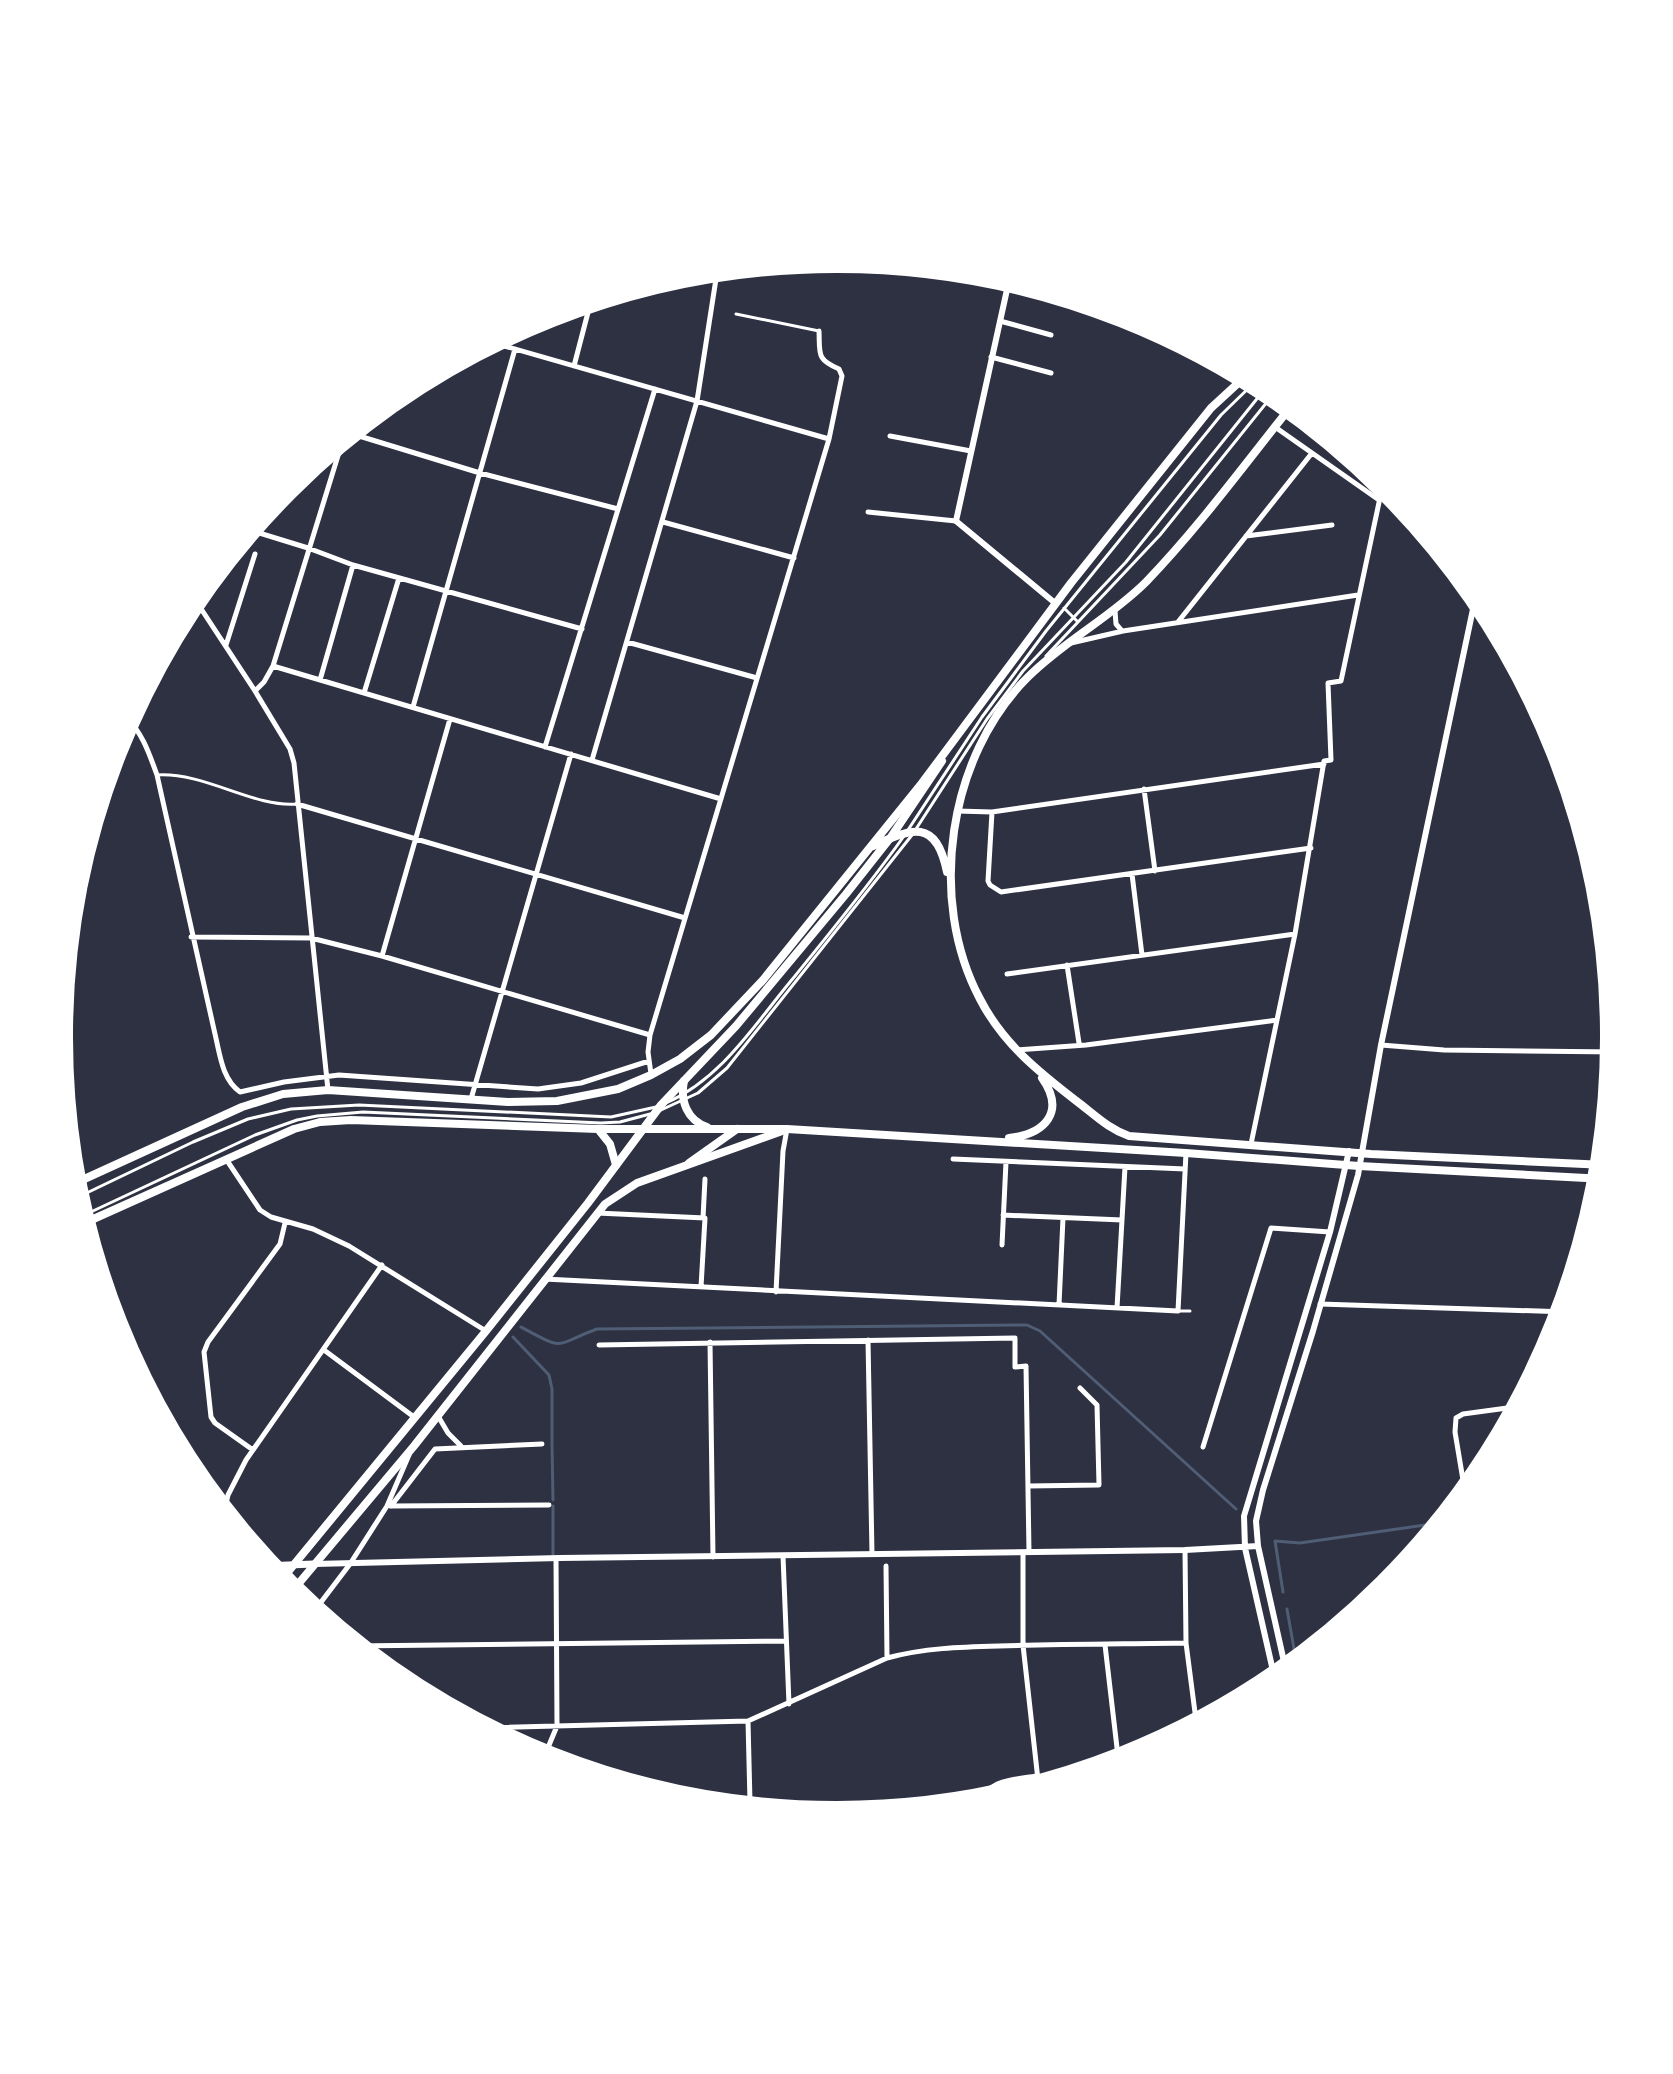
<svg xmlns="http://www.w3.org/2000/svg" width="1673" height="2074" font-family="Commissioner,sans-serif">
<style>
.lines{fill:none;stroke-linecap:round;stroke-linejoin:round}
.stream{stroke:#4f5d75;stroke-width:3}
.service{stroke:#fff;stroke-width:3}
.minor{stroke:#fff;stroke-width:5}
.tertiary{stroke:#fff;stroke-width:6}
.secondary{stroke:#fff;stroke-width:7}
.primary{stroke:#fff;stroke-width:8}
.trunk{stroke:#fff;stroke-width:8}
.rim{fill:none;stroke:#fff;stroke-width:10}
</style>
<rect width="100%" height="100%" fill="#2d3142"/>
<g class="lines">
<!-- stream -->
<path class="stream" d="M521,1327C566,1352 553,1345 597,1329L1027,1325L1040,1331L1236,1509
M513,1337L549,1375L552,1389V1445
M552,1446L553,1500
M553,1558V1506
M1283,1592L1275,1541L1300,1543L1446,1522
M1287,1609L1297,1666"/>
<!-- service -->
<path class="service" d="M736,314L819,331
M1064,608L1078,622
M1046,656L1160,535L1276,391
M157,775C205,772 254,808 297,804
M916,829L987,719L1023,671L1126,562L1268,385
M908,830L982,717L1046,631L1221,415L1258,379
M666,1103C723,1078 756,1022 795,976C832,930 870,884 904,836
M661,1110L698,1093L727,1068L912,835
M72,1200L193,1142L248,1119L291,1109L359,1105L611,1117L656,1107
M78,1218L255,1135L297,1120L317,1116L363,1112L601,1123L620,1122L650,1114
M1178,1311H1190"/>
<!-- minor -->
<path class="minor" d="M1000,321L1051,335
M487,341L829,439
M991,357L1051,373
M1228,363L1246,375
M574,366L592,297
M1275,427L1379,500
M346,432L480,473L618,509
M890,436L971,451
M868,512L956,521
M663,522L794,558
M246,529L308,548L353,565L582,629
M1246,536L1332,525
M192,595L255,691L290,749L294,763L328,1090
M1115,611L1116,624L1122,631
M1178,622L1312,453
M627,642L757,678
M1071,643L1123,631L1358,595
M226,645L255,554
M273,666L721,799
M320,680L353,565
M255,691L264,682L273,666L345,433
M364,693L399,578
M413,707L515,349
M125,716C142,732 149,753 157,775L215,1034C220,1055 222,1079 240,1092L284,1082L339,1075L538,1089L581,1083L649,1061
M545,747L655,389
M592,760L697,401L718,266
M1144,789L1155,871
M297,804L685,918
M957,811L992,812L1324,764
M992,812L988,881L990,885L1001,892L1311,848
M1132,874L1142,955
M191,937L311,938L382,956L650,1035
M382,956L450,719
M1067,965L1079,1043
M1007,974L1295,934
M1381,1045L1444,1050L1618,1052
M1016,1050L1086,1045L1277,1020
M651,1074L648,1052L650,1035L829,439L842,376L839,369C816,359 820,354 819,331
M471,1099L571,754
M1251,1144L1295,934L1324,761L1331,760L1328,683L1341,681L1384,479
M226,1159L260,1210L271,1217L313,1229L349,1246L486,1331
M953,1159L1185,1169
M597,1213L705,1218L701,1287
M1003,1215L1122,1220
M703,1218L705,1179
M1002,1245L1006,1162
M544,1279L1178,1311L1186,1153
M776,1292L783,1151L787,1129
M1320,1304L1567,1312
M1059,1305L1063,1218
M1117,1308L1125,1167
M868,1340L872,1554
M710,1342L713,1557
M599,1345L1015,1338V1367L1026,1366L1029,1552
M324,1350L414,1417
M438,1416L448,1433L461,1446
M1203,1447L1271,1228L1330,1232
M253,1450L215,1423L211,1417L204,1352L208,1342L280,1244L285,1223
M1028,1486L1099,1485L1097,1405L1080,1388
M1466,1498L1455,1432L1456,1418L1463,1414L1522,1406
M390,1506L549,1505
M391,1506L435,1449L542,1444
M223,1517L228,1495L246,1460L382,1265
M1185,1550L1186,1643L1197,1728
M1023,1553V1645L1039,1789
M783,1556L789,1704
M886,1566L887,1658
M312,1614L350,1564L387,1506L409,1455
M1105,1645L1119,1765
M351,1646L785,1641
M748,1721L750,1802
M477,1728L748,1721L887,1658C924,1648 961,1647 999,1646C1061,1644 1124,1644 1186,1643
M542,1762L557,1726L556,1558
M680,1803L750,1802L779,1814
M979,1805C987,1779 1013,1780 1037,1776"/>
<!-- tertiary -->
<path class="tertiary" d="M1010,276L956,521L1055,603
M314,1564L560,1558L1185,1550L1258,1546
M1287,1675L1258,1546L1256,1521L1263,1490L1313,1331L1358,1175L1381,1045L1477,590
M1276,1684L1245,1548L1244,1516L1330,1232L1349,1151"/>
<!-- secondary -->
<path class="secondary" d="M263,1566L314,1564"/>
<!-- primary -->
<path class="primary" d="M278,1584L486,1331L588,1203L661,1105L736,1026L846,894L891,837L942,761
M289,1595L414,1446L605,1204L637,1183L785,1130"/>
<!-- trunk -->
<path class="trunk" d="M1293,404C1245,464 1199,527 1146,582C1110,618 1064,641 1028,677C948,756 927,900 980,999C1003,1044 1040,1073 1079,1103C1096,1116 1109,1129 1129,1136L1371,1154L1606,1165
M873,846C912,828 936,818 947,872
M684,1081C680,1101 687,1120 707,1127
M598,1129L610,1144L616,1165
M1009,1138C1045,1134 1066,1112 1042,1078
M689,1163L737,1129
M69,1186L242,1107L283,1094L328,1090L508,1102L557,1101L618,1089L651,1075L680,1059L711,1035L763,980L922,783L1071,583L1211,408L1248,374
M80,1225L294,1129L320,1122L351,1120L598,1129H787L1186,1153L1359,1166L1605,1179"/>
</g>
<!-- crop -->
<path d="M0 0H1673V2074H0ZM836 268H837A768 768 0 0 1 1605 1036V1038A768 768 0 0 1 837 1806H836A768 768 0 0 1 68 1038V1036A768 768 0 0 1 836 268Z" fill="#fff" fill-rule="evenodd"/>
<path class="rim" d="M836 268H837A768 768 0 0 1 1605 1036V1038A768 768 0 0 1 837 1806H836A768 768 0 0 1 68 1038V1036A768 768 0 0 1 836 268Z"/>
</svg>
